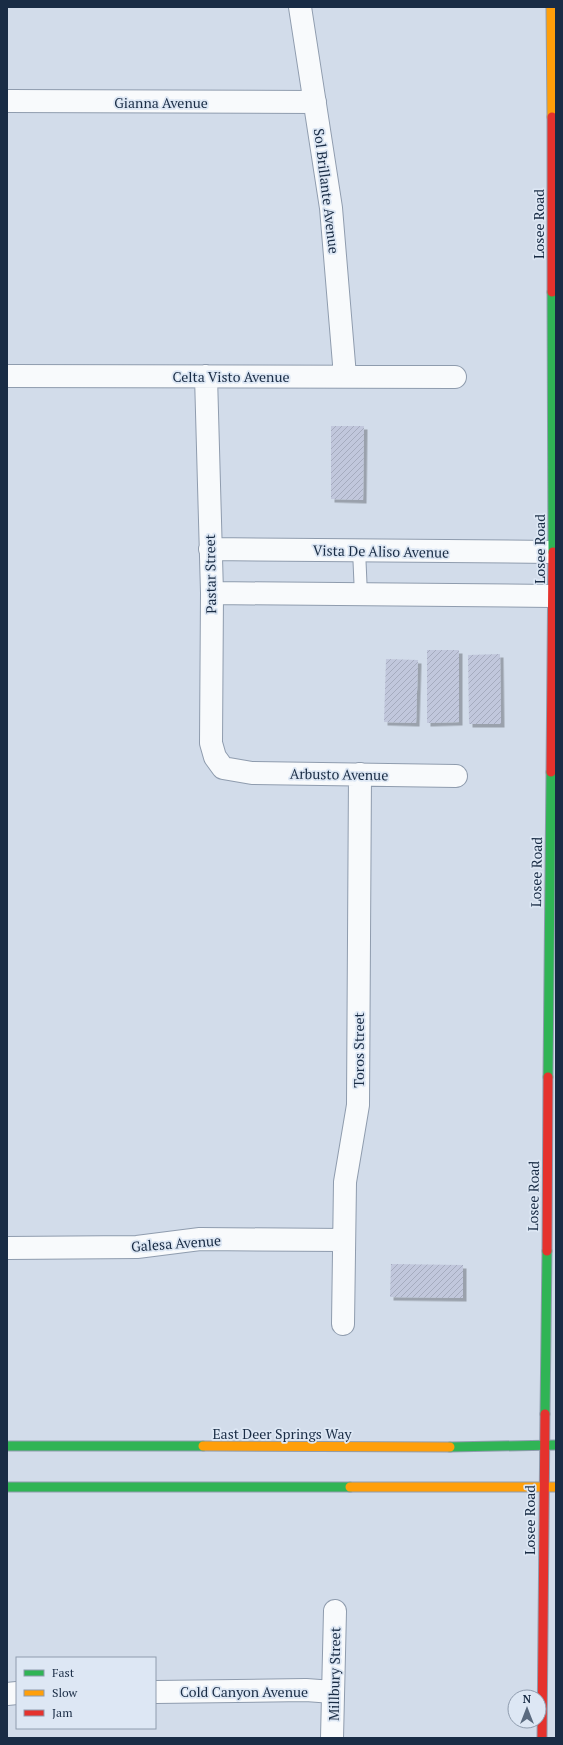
<svg xmlns="http://www.w3.org/2000/svg" width="563" height="1745" font-family="'PT Serif',serif">
<style>
.building{fill:url(#building-hatch);filter:url(#shadow)}
.lines{fill:none;stroke-linecap:round;stroke-linejoin:round}
.lane-casing{stroke:#8f9cae;stroke-width:14}
.street-casing{stroke:#8f9cae;stroke-width:24}
.fast-casing{stroke:#8f9cae;stroke-width:11}
.slow-casing{stroke:#8f9cae;stroke-width:11}
.jam-casing{stroke:#8f9cae;stroke-width:11}
.lane{stroke:#f8fafc;stroke-width:12}
.street{stroke:#f8fafc;stroke-width:22}
.fast{stroke:#30b455;stroke-width:9}
.slow{stroke:#ff9f0a;stroke-width:9}
.jam{stroke:#e5322d;stroke-width:9}
.labels{text-anchor:middle;dominant-baseline:central;stroke-width:3.5;stroke-linejoin:round;paint-order:stroke}
.street-label{font-size:14px;fill:#192c45;stroke:#dde7f4}
</style>
<defs>
<pattern id="building-hatch" width="6" height="6" patternUnits="userSpaceOnUse"><rect width="6" height="6" fill="#c1c7dc"/><path d="M-1 1l2-2M0 6l6-6M5 7l2-2" fill="none" stroke="#a5abbe"/></pattern>
<filter id="shadow"><feDropShadow dx="3.5" dy="3.5" stdDeviation="0" flood-color="#0004"/></filter>
</defs>
<rect width="100%" height="100%" fill="#d2dcea"/>
<!-- building -->
<path class="building" d="M331,426H364L363,500L331,499Z
M427,650H459V722L427,723Z
M500,654L501,724H469L468,655Z
M386,659L418,660L416,723L384,722Z
M391,1264L463,1265V1298L390,1297Z"/>
<g class="lines">
<!-- lane casing -->
<g class="lane-casing">
<path id="lane" d="M359,550L361,595"/>
</g>
<!-- street casing -->
<g class="street-casing">
<path id="street" d="M300,7L331,208L345,376
M7,101L315,102
M7,376L455,377
M206,376L212,593L211,743L215,757L223,768L252,773L456,776
M210,549L553,552
M212,593L553,596
M7,1248L137,1247L200,1239L344,1240
M343,1324L345,1182L358,1105L360,774
M155,1692L306,1690L333,1692
M7,1694L17,1693
M332,1738L335,1611"/>
</g>
<!-- fast casing -->
<g class="fast-casing">
<path id="fast" d="M552,292L553,552
M548,1077L551,772
M545,1414L547,1251
M7,1446H203
M450,1447L556,1445
M7,1487H350"/>
</g>
<!-- slow casing -->
<g class="slow-casing">
<path id="slow" d="M551,7L552,117
M203,1446L450,1447
M350,1487H556"/>
</g>
<!-- jam casing -->
<g class="jam-casing">
<path id="jam" d="M552,117V292
M551,772L553,552
M547,1251L548,1077
M542,1738L545,1414"/>
</g>
<!-- lane -->
<use href="#lane" class="lane"/>
<!-- street -->
<use href="#street" class="street"/>
<!-- fast -->
<use href="#fast" class="fast"/>
<!-- slow -->
<use href="#slow" class="slow"/>
<!-- jam -->
<use href="#jam" class="jam"/>
</g>
<g class="labels">
<!-- street labels -->
<g class="street-label">
<text x="161" y="102">Gianna Avenue</text>
<text transform="translate(327 191) rotate(83)">Sol Brillante Avenue</text>
<text transform="translate(538 224) rotate(-90)">Losee Road</text>
<text x="231" y="376">Celta Visto Avenue</text>
<text transform="translate(539 549) rotate(-90)">Losee Road</text>
<text transform="translate(381 551) rotate(1)">Vista De Aliso Avenue</text>
<text transform="translate(210 574) rotate(-91)">Pastar Street</text>
<text transform="translate(339 774) rotate(1)">Arbusto Avenue</text>
<text transform="translate(536 872) rotate(-89)">Losee Road</text>
<text transform="translate(358 1050) rotate(-90)">Toros Street</text>
<text transform="translate(533 1196) rotate(-89)">Losee Road</text>
<text transform="translate(176 1243) rotate(-4)">Galesa Avenue</text>
<text x="282" y="1433">East Deer Springs Way</text>
<text transform="translate(529 1520) rotate(-90)">Losee Road</text>
<text transform="translate(334 1674) rotate(-89)">Millbury Street</text>
<text x="244" y="1691">Cold Canyon Avenue</text>
</g>
</g>
<!-- border -->
<rect width="563" height="1745" fill="none" stroke="#192c45" stroke-width="16"/>
<!-- legend -->
<rect x="16" y="1657" width="140" height="72" fill="#dde7f4" stroke="#8f9cae"/>
<rect x="24" y="1670" width="20" height="6" fill="#30b455" stroke="#8f9cae"/>
<text x="52" y="1677" font-size="12" fill="#192c45">Fast</text>
<rect x="24" y="1690" width="20" height="6" fill="#ff9f0a" stroke="#8f9cae"/>
<text x="52" y="1697" font-size="12" fill="#192c45">Slow</text>
<rect x="24" y="1710" width="20" height="6" fill="#e5322d" stroke="#8f9cae"/>
<text x="52" y="1717" font-size="12" fill="#192c45">Jam</text>
<!-- north arrow -->
<g transform="translate(527 1709)"><circle r="19" fill="#dde7f4" stroke="#8f9cae"/>
<path d="M0-3L7 15L0 10L-7 15Z" fill="#5a6a7f"/>
<text y="-6" font-size="11" font-weight="bold" text-anchor="middle" fill="#192c45">N</text>
</g>
</svg>
